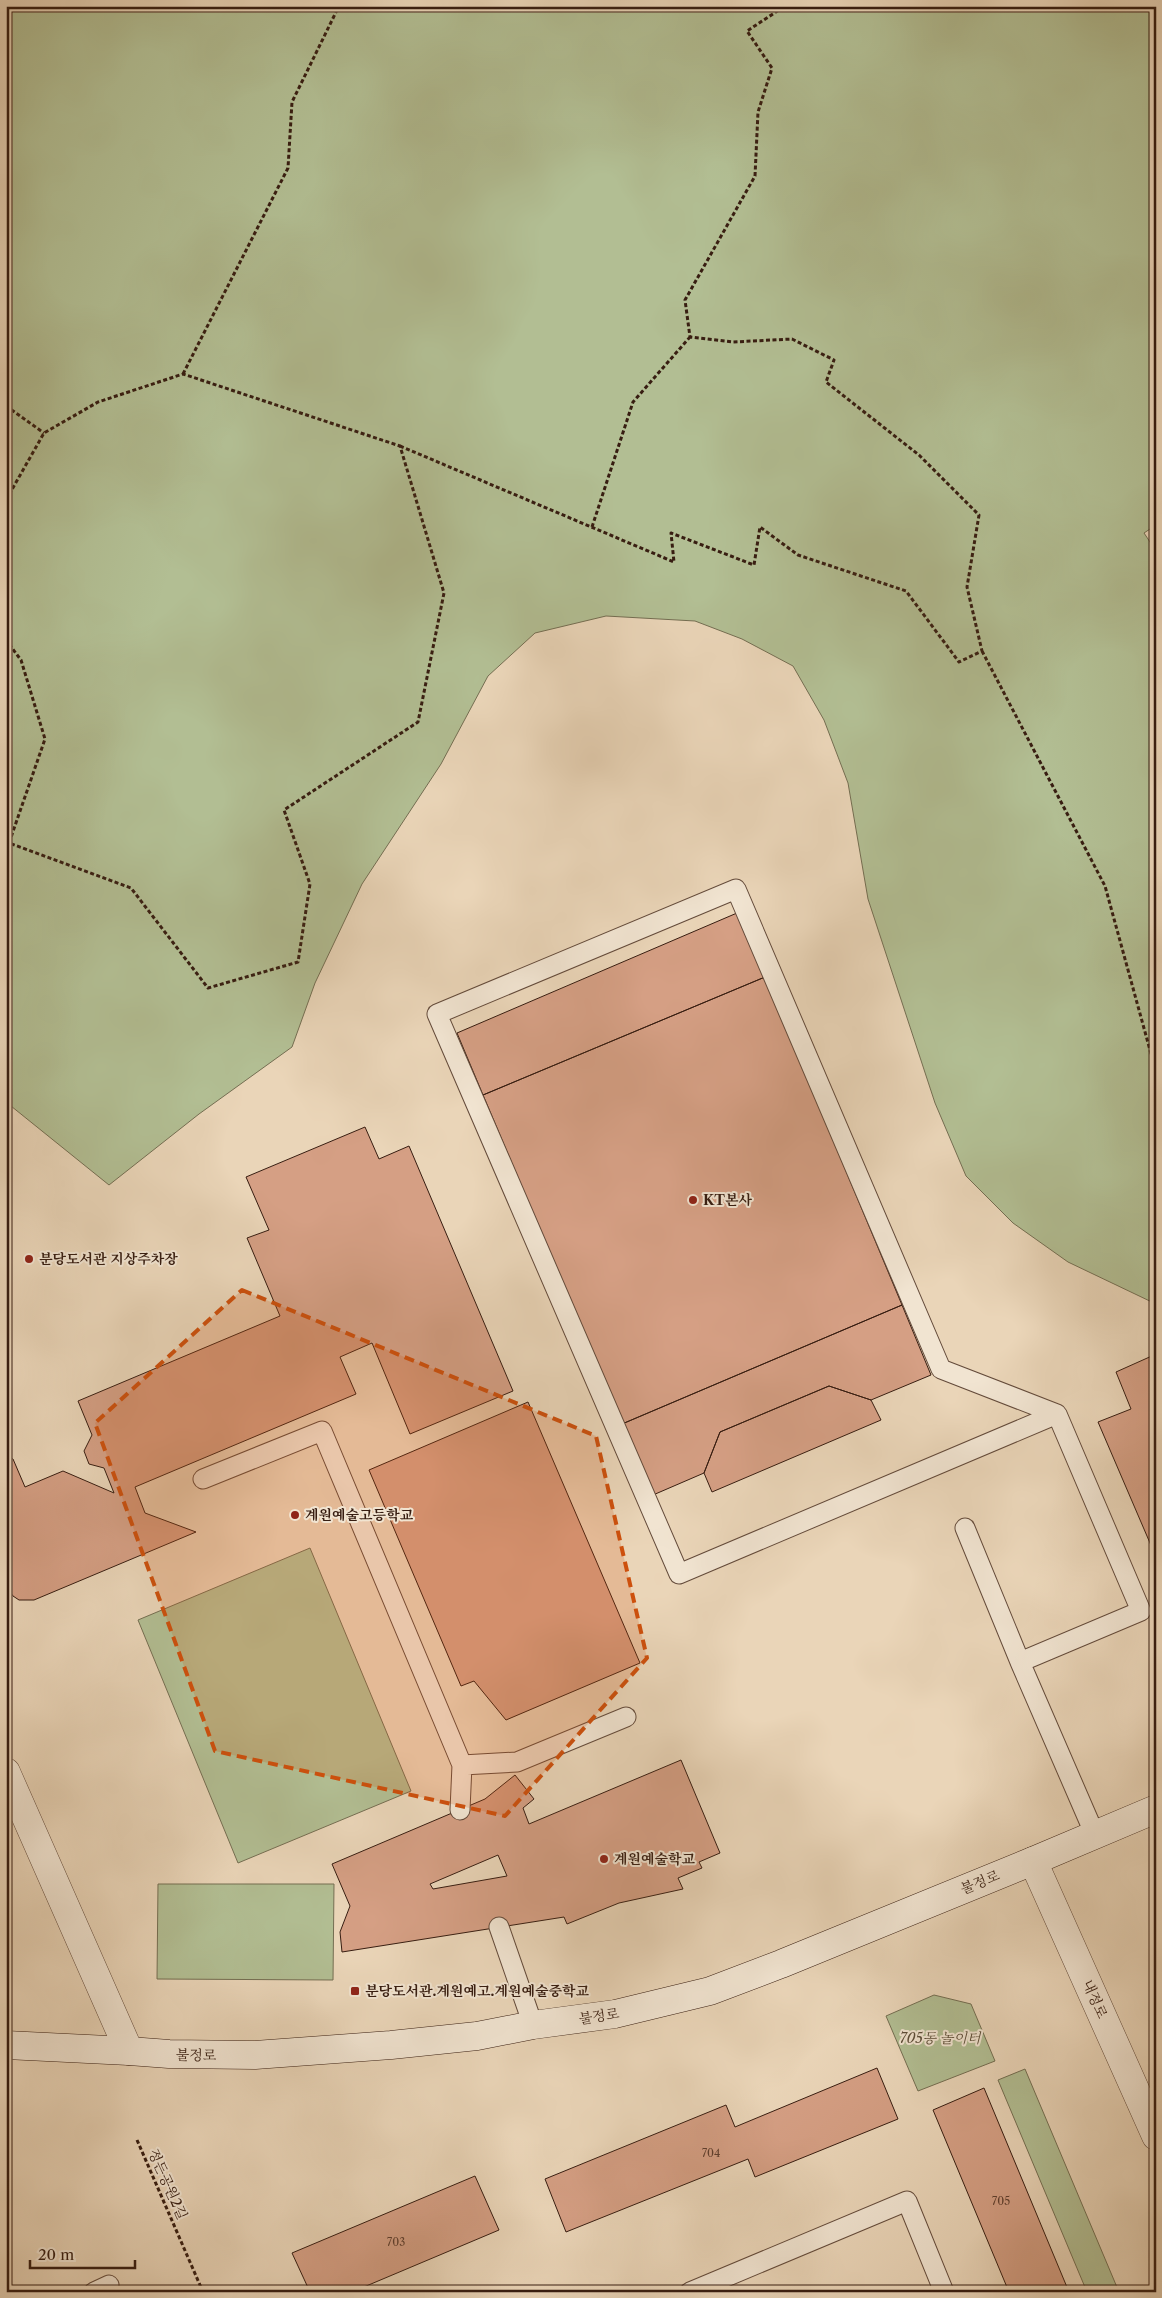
<svg xmlns="http://www.w3.org/2000/svg" width="1162" height="2298" font-family="'Libre Caslon Text','Noto Serif KR',serif">
<style>
.green{fill:#b2be93;stroke:#746e52}
.building{fill:#d59f84;stroke:#371d11;fill-rule:evenodd}
.lines{fill:none;stroke-linecap:round;stroke-linejoin:round}
.service-casing{stroke:#644b3b;stroke-width:21}
.minor-casing{stroke:#644b3b;stroke-width:29}
.tertiary-casing{stroke:#644b3b;stroke-width:29}
.secondary-casing{stroke:#371d11;stroke-width:29}
.path{stroke:#371d11;stroke-width:3;stroke-dasharray:4 2.5;stroke-linecap:butt}
.service{stroke:#f1e4d1;stroke-width:19}
.minor{stroke:#f1e4d1;stroke-width:28}
.tertiary{stroke:#f1e4d1;stroke-width:28}
.secondary{stroke:#f1e4d1;stroke-width:28}
.marked{fill:#cd500d;fill-opacity:0.2;stroke:#cd500d;stroke-width:4;stroke-dasharray:10 6;stroke-linejoin:round}
.poi-dot{fill:#8f2418;stroke:#f1e4d1;stroke-width:2}
.labels{text-anchor:middle;dominant-baseline:central;stroke-width:4;stroke-linejoin:round;paint-order:stroke}
.number-label{font-size:11px;fill:#5e3e2e}
.poi-label{font-size:14px;font-weight:bold;fill:#371d11;stroke:#f1e4d1;text-anchor:start}
.street-label{font-size:14px;fill:#371d11;stroke:#f1e4d1}
.park-label{font-size:14px;font-style:italic;fill:#5c4d38;stroke:#f1e4d1}
</style>
<rect width="100%" height="100%" fill="#ead5b8"/>
<filter id="stains"><feTurbulence type="fractalNoise" baseFrequency=".004" numOctaves="4"/><feColorMatrix values="0 0 0 0 .2 0 0 0 0 .09 0 0 0 0 .02 0 0 0 .5 -.17"/></filter>
<radialGradient id="worn" r=".72"><stop offset=".6" stop-color="#630" stop-opacity="0"/><stop offset="1" stop-color="#630" stop-opacity=".3"/></radialGradient>
<!-- green -->
<path class="green" d="M6,6H1156V525L1144,533L1156,551V1304L1068,1262L1013,1223L966,1176L935,1103L868,899L848,783L824,720L793,666L742,639L695,621L606,616L535,633L488,676L441,764L362,884L315,983L292,1047L199,1114L109,1185L6,1102Z
M310,1548L411,1791L238,1863L138,1620Z
M158,1884H334L333,1980L157,1979Z
M934,1995L971,2004L995,2061L918,2091L886,2016Z
M1025,2069L1119,2292H1087L998,2080Z"/>
<!-- building -->
<path class="building" d="M737,913L765,977L483,1095L457,1033Z
M765,977L902,1305L622,1424L483,1095Z
M365,1127L379,1159L409,1146L513,1391L410,1434L372,1343L340,1357L356,1394L135,1487L145,1513L196,1532L34,1600H19L13,1596L6,1586V1456L13,1459L25,1487L63,1471L114,1493L104,1468L89,1464L84,1451L92,1435L78,1401L280,1316L247,1238L269,1230L246,1177Z
M902,1305L931,1375L871,1400L829,1386L720,1432L704,1473L653,1495L622,1424Z
M1154,1355L1156,1359V1557L1098,1422L1131,1409L1116,1372Z
M829,1386L871,1400L881,1420L712,1492L704,1473L720,1432Z
M528,1402L640,1663L506,1720L474,1681L461,1686L369,1470Z
M681,1760L720,1853L699,1862L702,1868L678,1878L683,1889L619,1903L567,1924L564,1917L342,1952L340,1932L350,1906L332,1864L485,1799L515,1775L534,1799L523,1808L529,1824ZM498,1855L507,1876L433,1889L430,1884Z
M877,2068L898,2119L755,2177L748,2159L566,2232L545,2179L726,2105L735,2127Z
M984,2088L1069,2292H1009L933,2110Z
M475,2176L499,2230L352,2292H310L292,2253Z"/>
<g class="lines">
<!-- service casing -->
<g class="service-casing">
<path id="service" d="M1057,1414L679,1574L437,1014L736,889L941,1369L1057,1414L1141,1611L1020,1662L1095,1835
M203,1479L322,1431L462,1765L460,1810
M965,1528L1020,1662
M462,1765L517,1762L626,1717
M499,1927L533,2025
M94,2292L109,2285
M690,2292L907,2201L944,2292"/>
</g>
<!-- minor casing -->
<g class="minor-casing">
<path id="minor" d="M6,1772L129,2051"/>
</g>
<!-- tertiary casing -->
<g class="tertiary-casing">
<path id="tertiary" d="M1033,1861L1156,2136"/>
</g>
<!-- secondary casing -->
<g class="secondary-casing">
<path id="secondary" d="M6,2045L129,2051L169,2054L255,2055L391,2045L477,2036L533,2025L615,2014L710,1991L781,1964L1033,1861L1156,1809"/>
</g>
<!-- path -->
<path class="path" d="M183,374L288,168L292,102L339,6
M6,406L44,433
M400,446L674,562L671,533L754,565L760,527L798,555L906,591L959,662L982,651L967,587L979,515L919,455L826,382L834,360L792,339L733,342L690,337L685,300L755,176L758,112L772,68L747,31L785,6
M6,500L44,433L98,402L183,374L400,446L444,593L418,722L284,810L310,884L298,962L208,988L131,888L9,843L45,739L21,660L6,640
M592,527L633,402L690,337
M982,651L1105,886L1156,1072
M137,2140L203,2292"/>
<!-- service -->
<use href="#service" class="service"/>
<!-- minor -->
<use href="#minor" class="minor"/>
<!-- tertiary -->
<use href="#tertiary" class="tertiary"/>
<!-- secondary -->
<use href="#secondary" class="secondary"/>
</g>
<!-- marked area -->
<path class="marked" d="M242,1290L596,1436L647,1658L505,1816L215,1751L95,1423Z"/>
<!-- markers -->
<g class="poi-dot">
<circle cx="693" cy="1200" r="5"/>
<circle cx="29" cy="1259" r="5"/>
<circle cx="295" cy="1515" r="5"/>
<circle cx="604" cy="1859" r="5"/>
<rect x="350" y="1986" width="10" height="10" rx="2.5"/>
</g>
<g class="labels">
<!-- number labels -->
<g class="number-label">
<text x="711" y="2153">704</text>
<text x="1001" y="2201">705</text>
<text x="396" y="2242">703</text>
</g>
<!-- poi labels -->
<g class="poi-label">
<text x="703" y="1200">KT본사</text>
<text x="39" y="1259">분당도서관 지상주차장</text>
<text x="305" y="1515">계원예술고등학교</text>
<text x="614" y="1859">계원예술학교</text>
<text x="365" y="1991">분당도서관.계원예고.계원예술중학교</text>
</g>
<!-- street labels -->
<g class="street-label">
<text transform="translate(980 1882) rotate(-22)">불정로</text>
<text transform="translate(1095 1999) rotate(66)">내정로</text>
<text transform="translate(599 2016) rotate(-9)">불정로</text>
<text transform="translate(196 2055) rotate(1)">불정로</text>
<text transform="translate(168 2184) rotate(66)">정든공원2길</text>
</g>
<!-- park labels -->
<g class="park-label">
<text x="940" y="2038">705동 놀이터</text>
</g>
</g>
<!-- margin -->
<rect width="1162" height="2298" fill="none" stroke="#ead5b8" stroke-width="25"/>
<rect x="8" y="8" width="1147" height="2283" fill="none" stroke="#371d11" stroke-width="2.5"/>
<rect x="12" y="12" width="1137" height="2273" fill="none" stroke="#371d11"/>
<!-- scale -->
<path d="M30 2260v8h105v-8" fill="none" stroke="#371d11" stroke-width="2.5"/>
<text x="38" y="2260" font-size="15" fill="#371d11" stroke="#f1e4d1" stroke-width="4" paint-order="stroke">20 m</text>
<rect width="100%" height="100%" filter="url(#stains)"/>
<rect width="100%" height="100%" fill="url(#worn)"/>
</svg>
